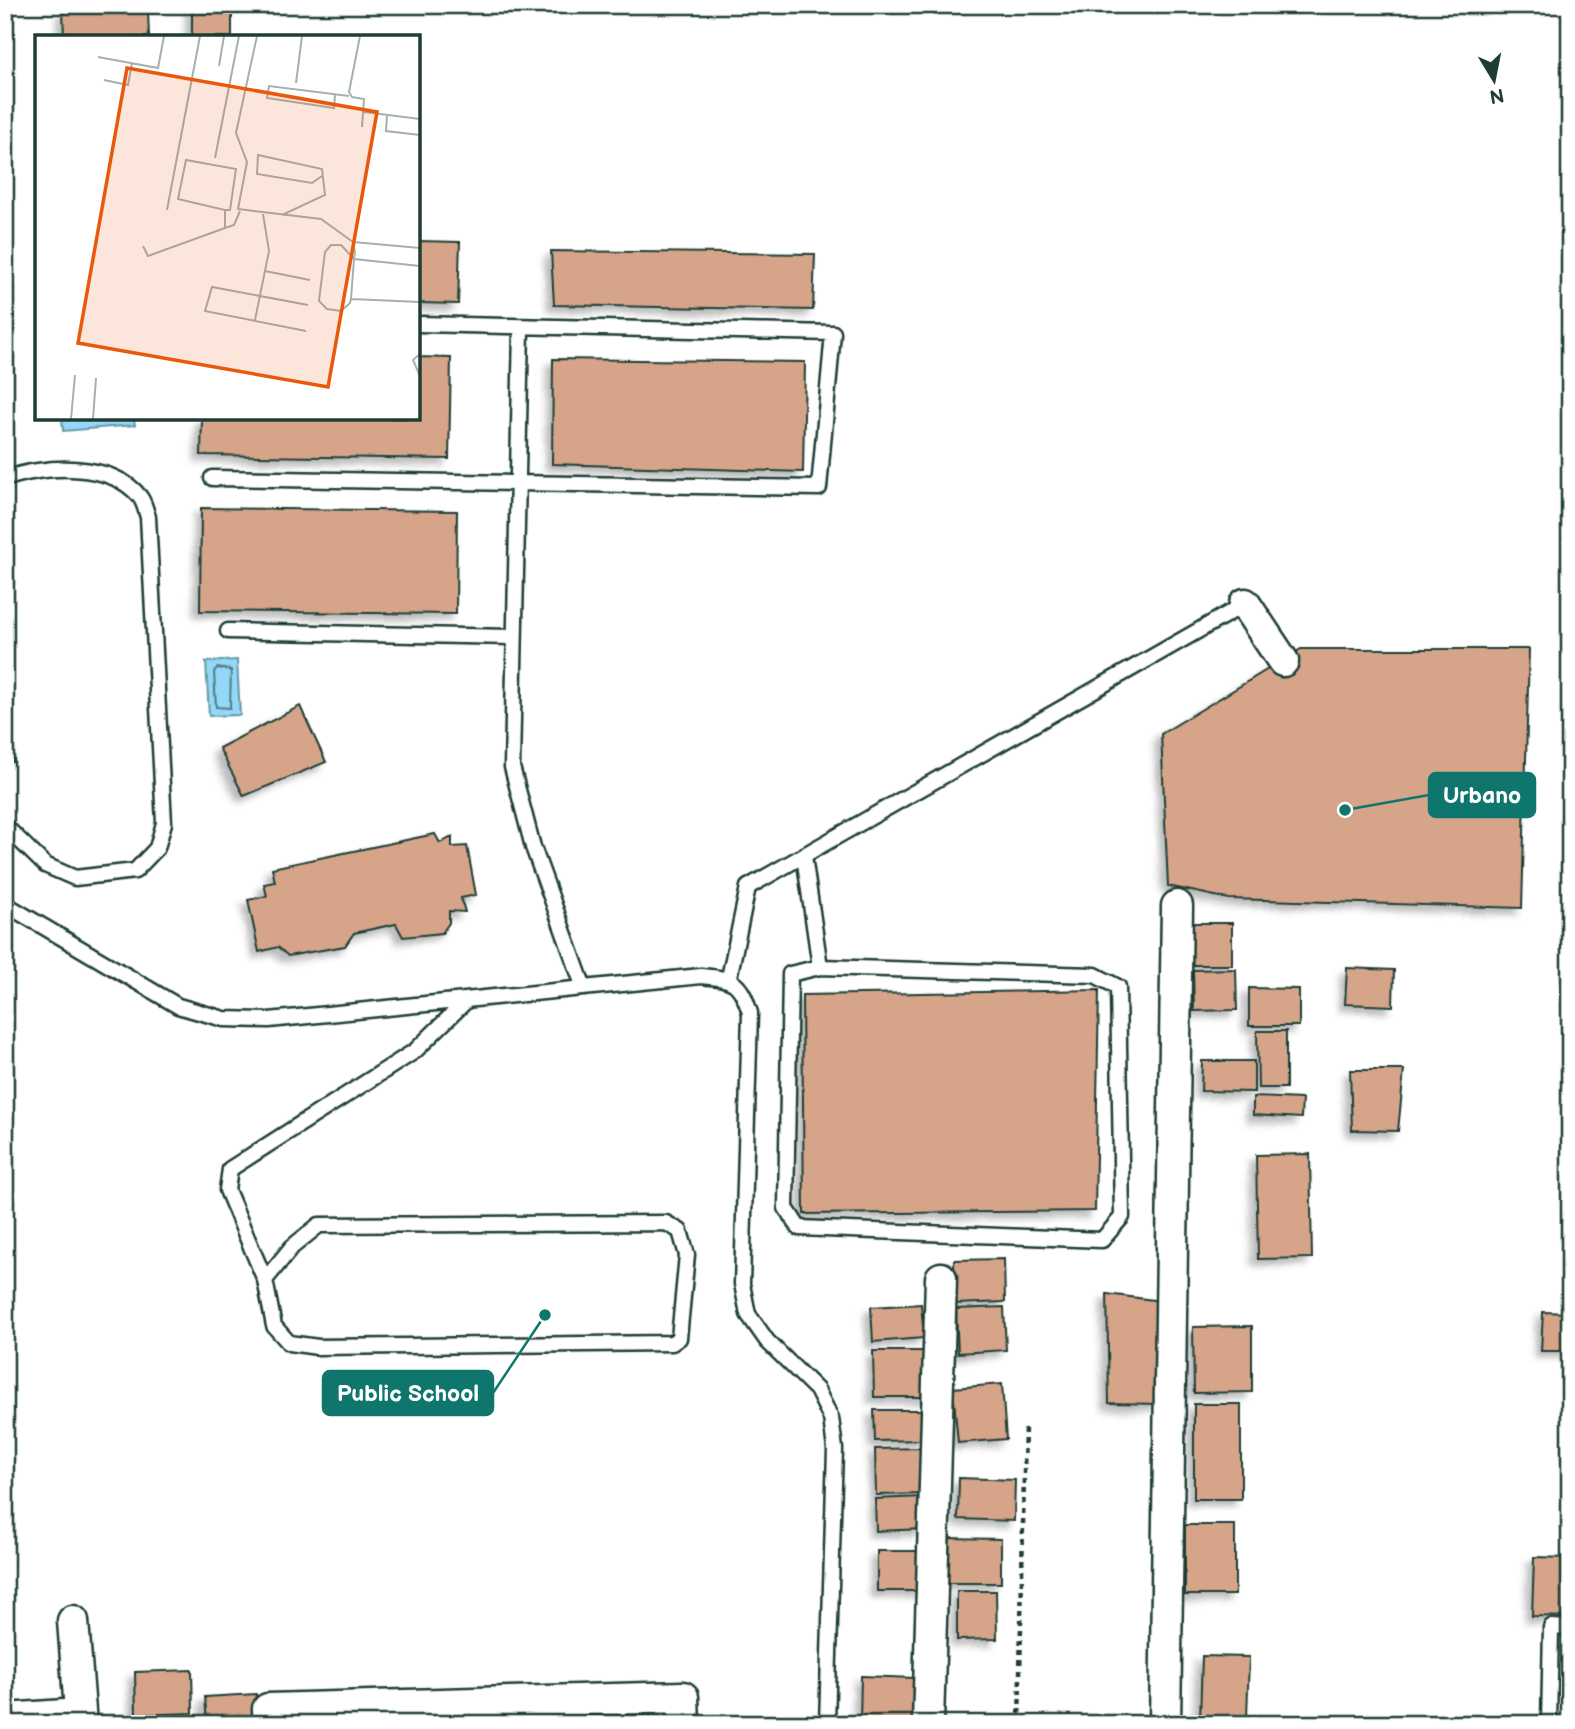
<svg xmlns="http://www.w3.org/2000/svg" width="1575" height="1729" font-family="'Balsamiq Sans',sans-serif">
<style>
.water{fill:#94d7f6;stroke:#6599a8;stroke-width:2}
.lines{fill:none;stroke-linecap:round;stroke-linejoin:round}
.shore{stroke:#4e7b82;stroke-width:2}
.building{fill:#d6a589;stroke:#1f3d34;stroke-width:2;filter:url(#shadow)}
.service-casing{stroke:#1f3d34;stroke-width:19}
.minor-casing{stroke:#1f3d34;stroke-width:35}
.path{stroke:#1f3d34;stroke-width:4.5;stroke-dasharray:5 5;stroke-linecap:butt}
.service{stroke:#fff;stroke-width:14}
.minor{stroke:#fff;stroke-width:30}
.inset-road{fill:none;stroke:#a5b1ae;stroke-width:2}
.view{fill:#e8590c;fill-opacity:0.15;stroke:#e8590c;stroke-width:3.5}
.inset-edge{fill:none;stroke:#1f3d34;stroke-width:3.5}
.leader{fill:none;stroke:#0f766e;stroke-width:2.5}
.callout-dot{fill:#0f766e;stroke:#fff;stroke-width:2.5}
.callout{fill:#0f766e;stroke:#0f766e;stroke-width:2.5}
.callout-label{font-size:23px;text-anchor:middle;font-weight:bold;fill:#fff}
</style>
<defs>
<filter id="shadow"><feDropShadow dx="-6" dy="6" stdDeviation="3.5" flood-color="#0004"/></filter>
</defs>
<rect width="100%" height="100%" fill="#fff"/>
<filter id="ink" filterUnits="userSpaceOnUse"><feTurbulence type="fractalNoise" baseFrequency=".0143" numOctaves="2"/><feDisplacementMap in="SourceGraphic" scale="14" xChannelSelector="R" yChannelSelector="G"/><feConvolveMatrix kernelMatrix="1 2 1 2 8 2 1 2 1" color-interpolation-filters="sRGB"/></filter>
<g filter="url(#ink)">
<!-- water -->
<path class="water" d="M62,418H134L135,425L63,431Z
M237,660L240,715L209,716L206,662Z"/>
<g class="lines">
<!-- shore -->
<path class="shore" d="M217,668L231,670L230,708L216,707L214,672Z"/>
</g>
<!-- building -->
<path class="building" d="M192,6H232V37H192Z
M63,11H148L149,37H64Z
M5,144L7,205H5Z
M418,241L460,242L458,304L418,303Z
M551,251L815,254L813,310L554,305Z
M418,357L451,358L449,459L201,455L202,418H418Z
M553,359L805,362L803,472L552,464Z
M201,508L457,511L456,614L200,611Z
M1301,649H1529L1522,908L1229,899L1168,886L1161,734Z
M5,705L13,762H5Z
M300,706L326,762L244,796L219,748Z
M435,834L440,843L452,837V847L467,846L476,895L461,898L465,912L449,911V923L442,933L403,937L396,924L354,933L345,946L288,956L278,947L259,952L248,900L267,896L264,884L275,882L272,868Z
M1188,923H1232V965H1188Z
M1347,968L1394,970L1393,1006L1345,1004Z
M1236,969L1237,1010L1194,1011L1193,970Z
M1249,988L1299,989V1026H1249Z
M1099,990L1095,1211L804,1214L802,995Z
M1257,1031H1286V1088H1258Z
M1202,1061H1254V1092L1201,1091Z
M1350,1070H1404L1398,1131L1352,1130Z
M1253,1097L1302,1099L1301,1118L1253,1115Z
M1310,1154L1312,1258L1258,1259L1256,1155Z
M1004,1259L1005,1302L955,1304L954,1260Z
M1107,1294L1161,1301L1159,1404L1109,1403Z
M921,1304L924,1338L873,1342L871,1307Z
M1004,1307L1006,1350L958,1353L956,1309Z
M1543,1312L1570,1313V1351H1541Z
M1252,1326V1392L1194,1393L1193,1327Z
M873,1351H928L929,1397H874Z
M1002,1384L1006,1439L958,1443L953,1388Z
M1194,1404H1241V1499H1194Z
M874,1410H925V1440L875,1441Z
M925,1448L926,1494L876,1495L875,1449Z
M959,1478L1015,1480L1014,1521L958,1519Z
M924,1497L925,1529L876,1531L875,1499Z
M1185,1525H1235V1595H1185Z
M947,1538L1001,1539V1583H947Z
M877,1551H922V1591H877Z
M1534,1557L1570,1558V1617L1532,1616Z
M957,1591H996L997,1639L957,1640Z
M1202,1656L1249,1657L1247,1719H1200Z
M192,1670L193,1713L136,1715L135,1672Z
M861,1676L915,1678L914,1724H860Z
M256,1694L258,1724H207L205,1697Z"/>
<g class="lines">
<!-- service casing -->
<g class="service-casing">
<path id="service" d="M521,328L512,767L533,847L584,988
M212,478L819,488L833,333L418,324
M5,479C43,465 112,461 140,497C144,502 146,511 148,517L164,823L157,848L135,871L75,878L45,865L5,826
M228,631L512,637
M804,856L820,967L1095,975L1118,987L1122,1217L1102,1240L799,1228L786,1208L790,974L820,967
M5,904L178,1006L224,1019L269,1020L701,976C733,979 740,980 750,1013L742,1284L748,1314L767,1341L817,1390L831,1418L835,1449L827,1724
M729,978L748,887L1245,604
M265,1280L292,1247L319,1225L666,1223L680,1231L687,1255L679,1338L672,1343L318,1347L289,1343L274,1326L265,1280L227,1190L230,1169L415,1051L467,1000
M1549,1724L1551,1627L1570,1628"/>
</g>
<!-- minor casing -->
<g class="minor-casing">
<path id="minor" d="M1245,604L1283,661
M73,1621L81,1724
M5,1719L80,1714
M269,1724L268,1709L683,1697L684,1724
M928,1724L941,1278
M1165,1724L1177,906"/>
</g>
<!-- path -->
<path class="path" d="M1019,1724L1025,1425"/>
<!-- service -->
<use href="#service" class="service"/>
<!-- minor -->
<use href="#minor" class="minor"/>
</g>
</g>
<!-- overview -->
<g transform="translate(35 35)">
<rect width="385" height="385" fill="#fff"/>
<path class="inset-road" d="M222,1L201,98L212,127L203,174L286,184L318,207L320,217L319,224L316,264L315,268L306,276L292,274L284,266L290,217L296,210H306L319,224L385,231M325,1L314,57L317,62L329,64L327,92M63,22L123,33L129,1M184,31L189,1M69,45L93,50L97,28M261,48L267,1M300,60L299,73L232,63L234,51L314,61M329,77L385,84M352,80L351,96L385,100M180,123L204,1M132,175L165,1M247,180L290,160L287,134L223,120L222,139L277,148L287,141M190,193V175L143,164L151,125L201,134L195,175H190M318,207L385,213M108,211L113,221L190,193L199,190L205,176M230,236L275,245M316,264L385,267M220,285L234,216L228,179M271,296L170,276L177,252L273,270M385,319L378,325L385,341M36,384L40,340M58,384L61,343"/>
<path class="view" d="M92,33L342,77L293,352L43,308Z"/>
<rect width="385" height="385" class="inset-edge"/>
</g>
<!-- callouts -->
<path class="leader" d="M1345 810L1429 795M545 1315L493 1393"/>
<g class="callout-dot">
<circle cx="1345" cy="810" r="7"/>
<circle cx="545" cy="1315" r="7"/>
</g>
<g class="callout">
<rect x="1429" y="773" width="106" height="44" rx="7"/>
<rect x="323" y="1371" width="170" height="44" rx="7"/>
</g>
<g class="callout-label">
<text x="1482" y="803">Urbano</text>
<text x="408" y="1401">Public School</text>
</g>
<!-- margin -->
<rect width="1575" height="1729" fill="none" stroke="#fff" stroke-width="28"/>
<rect x="14" y="14" width="1547" height="1701" fill="none" stroke="#1f3d34" stroke-width="2.5" filter="url(#ink)"/>
<!-- north arrow -->
<g transform="translate(1494 80) rotate(170)" stroke="#ffffff" stroke-width="5" paint-order="stroke">
<path d="M0-5L12 26L0 18L-12 26Z" fill="#1f3d34"/>
<text y="-10" font-size="19" font-weight="bold" text-anchor="middle" fill="#1f3d34">N</text>
</g>
</svg>
